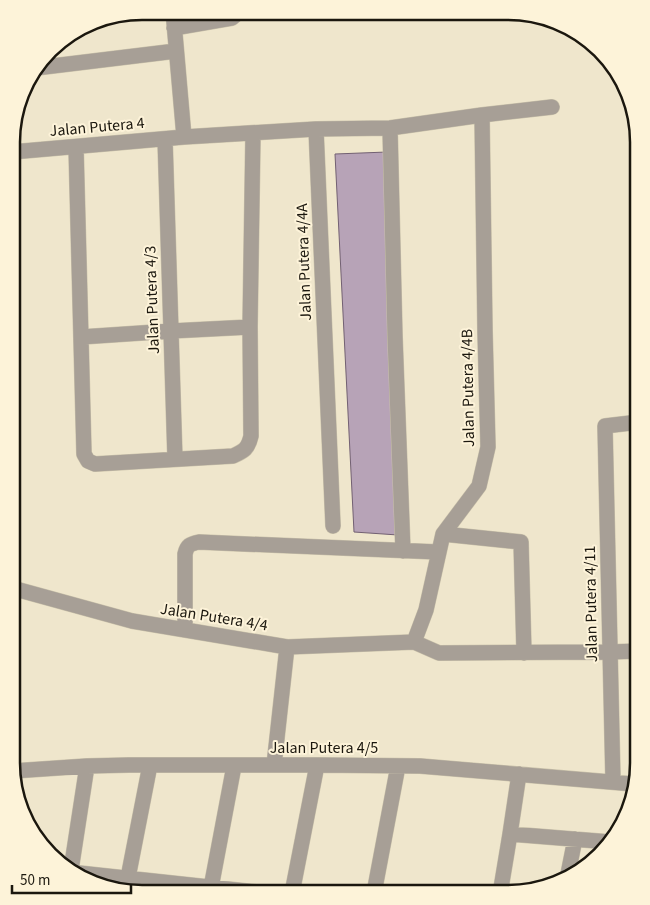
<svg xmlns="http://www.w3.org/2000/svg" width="650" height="905" font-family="'Source Sans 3',sans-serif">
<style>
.building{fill:#b7a3b7;stroke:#726072}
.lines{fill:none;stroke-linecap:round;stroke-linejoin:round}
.minor-casing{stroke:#c9c1aa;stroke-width:16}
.minor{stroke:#a79f96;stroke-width:15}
.labels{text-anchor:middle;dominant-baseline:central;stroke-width:4;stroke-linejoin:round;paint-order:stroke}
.street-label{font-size:16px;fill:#1b170e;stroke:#fdf3d9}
.rim{fill:none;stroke:#1b170e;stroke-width:2.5}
</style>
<rect width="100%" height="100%" fill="#efe6cc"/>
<!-- building -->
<path class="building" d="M387,152L398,535L354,532L335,154Z"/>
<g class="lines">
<!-- minor casing -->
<g class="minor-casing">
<path id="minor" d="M173,11L184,137
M174,28L232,18L239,12
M36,68L176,51
M390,128L395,337L403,551
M316,129L333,526
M165,139L175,459
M76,147L84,454L88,461L95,464L233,456C244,451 248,449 251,436L250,327L253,133
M12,152L184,137L316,129L390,128L482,115L552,107
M81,337L171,331L250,327
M443,534L521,542L524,653
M12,588L132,621L287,647L414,642L439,653L609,652L639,651
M185,630V554C187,545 190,544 199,542L438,552
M414,642L426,610L443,534L479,486L488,447L485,331L482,115
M274,765L287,647
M13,771L87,766L129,765H317L420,766L634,784
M613,782L605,426L639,422
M510,834L610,842
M71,870L87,766
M79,873L265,893
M567,879L575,839
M125,893L150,765
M210,893L234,766
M292,893L317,765
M374,893L398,766
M500,894L510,834L519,774"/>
</g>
<!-- minor -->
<use href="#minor" class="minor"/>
</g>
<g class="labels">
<!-- street labels -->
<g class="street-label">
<text transform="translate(97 127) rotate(-5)">Jalan Putera 4</text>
<text transform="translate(304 262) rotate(-92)">Jalan Putera 4/4A</text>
<text transform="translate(152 300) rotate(-92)">Jalan Putera 4/3</text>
<text transform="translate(468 388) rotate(-91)">Jalan Putera 4/4B</text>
<text transform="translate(591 604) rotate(-91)">Jalan Putera 4/11</text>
<text transform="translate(214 617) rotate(9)">Jalan Putera 4/4</text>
<text x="324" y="748">Jalan Putera 4/5</text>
</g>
</g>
<!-- crop -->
<path d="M0 0H650V905H0ZM142 20H508A122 122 0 0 1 630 142V763A122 122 0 0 1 508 885H142A122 122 0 0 1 20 763V142A122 122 0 0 1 142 20Z" fill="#fdf3d9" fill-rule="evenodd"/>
<path class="rim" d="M142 20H508A122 122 0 0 1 630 142V763A122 122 0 0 1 508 885H142A122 122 0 0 1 20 763V142A122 122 0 0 1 142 20Z"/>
<!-- scale -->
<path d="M12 885v8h119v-8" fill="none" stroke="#1b170e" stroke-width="2.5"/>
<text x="20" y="885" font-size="15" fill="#1b170e" stroke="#fdf3d9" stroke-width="4" paint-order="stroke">50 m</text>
</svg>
